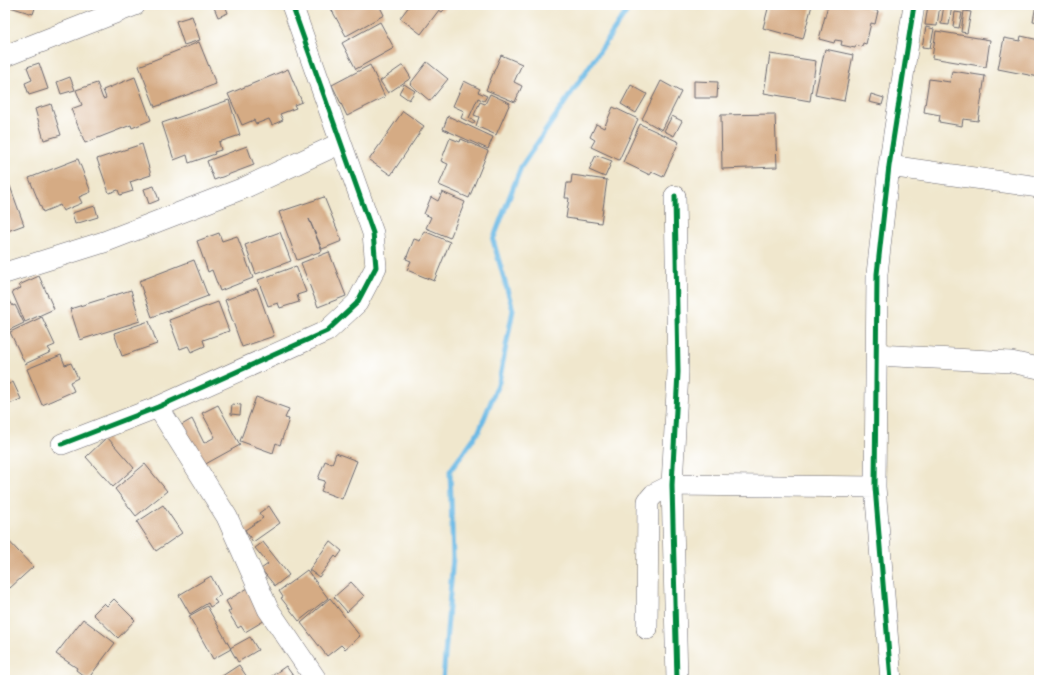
<svg xmlns="http://www.w3.org/2000/svg" width="1044" height="685" font-family="Dekko,sans-serif">
  <rect width="100%" height="100%" fill="#fff"/>
  <filter id="ink" filterUnits="userSpaceOnUse"><feTurbulence type="fractalNoise" baseFrequency=".025" numOctaves="2"/><feDisplacementMap in="SourceGraphic" scale="8" xChannelSelector="R" yChannelSelector="G"/><feConvolveMatrix kernelMatrix="1 2 1 2 8 2 1 2 1" color-interpolation-filters="sRGB"/></filter>
  <filter id="wash" filterUnits="userSpaceOnUse"><feTurbulence type="fractalNoise" baseFrequency=".012" numOctaves="4" result="noise"/><feDisplacementMap in="SourceGraphic" scale="16" xChannelSelector="R" yChannelSelector="G"/><feGaussianBlur stdDeviation="0.9" result="paint"/><feColorMatrix in="noise" values="0 0 0 0 0 0 0 0 0 0 0 0 0 0 0 0 0 1.4 0 .05"/><feComposite in="paint" operator="in"/></filter>
  <g filter="url(#wash)">
    <rect width="100%" height="100%" fill="#f0e7cd"/>
    <g fill="none" stroke-linecap="round" stroke-linejoin="round">
      <path stroke="#6ab9e5" stroke-width="5" d="M443,680l10,-123 -3,-86 29,-40 20,-49 14,-72 -20,-70 28,-73 110,-162"/>
    </g>
    <g id="blocks">
      <path fill="#d5ab84" d="M11,5h25l-3,9 -23,-7z
        M213,5h12l3,8 -10,4z
        M329,5h50l5,10 -38,21z
        M410,5h38l-6,7 -3,-2 -18,24 -21,-16z
        M769,5h43l-9,34 -40,-11z
        M828,5h39l-1,3 12,3 -3,13 -4,-1 -5,21 -3,-1 -1,4 -6,-2 -1,3 -14,-3 1,-4 -7,-1 -1,3 -15,-4z
        M928,5h12l-3,21 -12,-1z
        M944,5h8l-3,20 -8,-1z
        M1036,5h3v17l-6,-1z
        M964,11l7,1 -4,21 -6,-1z
        M955,12l7,1 -3,15 -6,-1z
        M192,16l8,24 -16,5 -8,-24z
        M380,22l14,26 -38,21 -14,-26z
        M926,27l8,2 -4,19 -8,-1z
        M936,31l54,9 -4,27 -54,-9z
        M1021,36l18,4v37l-41,-8 6,-31 16,3z
        M199,42l17,42 -61,23 -16,-41z
        M825,49l28,6 -9,46 -29,-6z
        M770,54l46,7 -6,40 -46,-8z
        M501,55l21,9 -8,18 8,4 -7,16 -29,-12z
        M427,62l21,17 -18,22 -20,-17z
        M39,63l9,26 -19,6 -4,-12 7,-3 -5,-13z
        M370,65l15,32 -38,19 -15,-31z
        M403,65l8,13 -23,15 -8,-12z
        M288,69l14,33 -8,3 2,3 -16,6 3,6 -11,5 -3,-6 -13,5 -2,-4 -12,5 -14,-31z
        M952,71l33,5 -7,45 -15,-2 -1,7 -23,-4 1,-7 -16,-3 5,-33 21,3z
        M70,77l5,13 -14,4 -4,-12z
        M135,77l16,43 -19,8 -1,-3 -46,18 -14,-34 11,-4 -6,-15 21,-7 6,16 3,-1 -3,-8z
        M464,81l16,8 -2,3 9,4 -3,5 -6,-3 -9,20 6,3 -2,3 -12,-6 3,-7 -11,-5z
        M661,81l20,11 -19,38 -20,-11z
        M694,81l24,1 -1,16h-23z
        M404,84l11,7 -6,9 -10,-7z
        M631,85l16,9 -11,19 -15,-9z
        M490,94l20,9 -14,32 -20,-9 3,-9 -5,-2 6,-13 5,2z
        M871,94l13,4 -2,7 -13,-3z
        M229,100l11,35 -21,7 2,8 -7,2 1,2 -26,9 -2,-8 -13,5 -12,-37z
        M51,104l10,31 -17,5 -9,-31z
        M613,107l25,12 -19,41 -28,-13 4,-7 -5,-3 6,-13 8,4z
        M403,111l21,15 -33,49 -22,-15z
        M775,114l2,53 -55,2 -1,-54z
        M448,116l45,21 -5,12 -45,-20z
        M672,116l10,5 -8,15 -10,-5z
        M640,124l39,18 -16,35 -11,-5 -2,3 -27,-13z
        M450,138l10,4 1,-3 27,12 -19,47 -30,-13 9,-21 -7,-3z
        M142,144l9,31 -21,7 3,9 -13,4 -2,-5 -9,3 -12,-34z
        M247,146l7,19 -40,15 -7,-19z
        M596,155l16,6 -7,16 -16,-7z
        M78,159l13,33 -12,5 3,6 -19,8 -3,-6 -17,7 -14,-34z
        M572,175l35,5 -6,43 -35,-5 3,-20h-4l2,-15h4z
        M10,186l14,39 -19,7v-44z
        M154,186l5,14 -10,4 -5,-15z
        M442,192l23,10 -15,36 -24,-10 5,-11 -7,-3 7,-17 7,4z
        M324,197l18,44 -20,8 -13,-30 13,32 -25,9 -18,-48z
        M95,206l3,11 -23,7 -3,-11z
        M424,231l26,11 -16,39 -27,-11 4,-9 -5,-2 8,-20 6,2z
        M280,232l11,29 -35,13 -11,-29z
        M219,233l3,8 15,-5 16,42 -33,13 -8,-21 -4,2 -11,-31z
        M329,252l17,44 -28,11 -17,-44z
        M194,260l14,36 -56,21 -13,-36z
        M296,266l10,26 -9,3 2,7 -19,6 -2,-5 -10,3 -10,-26z
        M39,276l15,33 -29,13 -13,-30 9,-4 -2,-3z
        M257,288l17,48 -32,11 -17,-47z
        M131,290l9,31 -60,19 -10,-31z
        M10,301l3,5 2,-1 9,18 -19,9v-29z
        M218,302l11,29 -26,9 2,6 -14,6 -3,-6 -8,3 -11,-29z
        M42,317l13,28 -7,3 3,4 -26,12 -15,-32z
        M149,321l8,23 -35,12 -8,-23z
        M61,355l4,10 6,-2 7,15 -8,4 4,9 -32,14 -15,-36z
        M13,382l8,17 -16,7v-20z
        M256,397l33,12 -4,9 4,1 -9,26 -4,-2 -3,10 -33,-12z
        M232,404l9,1 -1,10 -9,-1z
        M218,405l22,40 -38,21 -22,-40 12,-7 12,24 11,-6 -13,-24z
        M107,437l27,31 -21,19 -27,-30z
        M336,453l21,8 -15,38 -21,-8 4,-10 -7,-2 7,-18 7,3z
        M145,464l22,27 -31,25 -21,-27z
        M163,505l19,28 -26,18 -19,-29z
        M269,506l11,17 -27,19 -8,-12 18,-12 -4,-5z
        M5,537l28,30 -23,21 -5,-5z
        M330,541l12,10 -5,7 -2,-2 -16,21 -10,-7z
        M263,542l26,33 -14,11 -14,-17 7,-5 -13,-16z
        M307,570l21,28 -29,23 -18,-23 2,-1 -4,-6z
        M211,576l10,19 -7,4 3,4 -7,4 -2,-4 -18,11 -11,-19z
        M351,582l13,14 -17,16 -13,-15z
        M248,588l19,31 -22,13 -4,-6 -3,2 -10,-16 3,-2 -5,-9z
        M330,598l30,38 -15,13 -4,-4 -14,11 -26,-33z
        M114,599l21,21 -17,18 -25,-24 11,-11 3,3z
        M207,606l24,43 -18,10 -24,-43z
        M83,619l32,24 -27,36 -12,-9 1,-2 -21,-14z
        M250,637l8,13 -20,12 -8,-14z
        M239,665l10,15h-33z
        M286,666l10,14h-30z"/>
    </g>
  </g>
  <g filter="url(#ink)">
    <use href="#blocks" fill-opacity="0" stroke="#6a676e" stroke-width="1"/>
    <g fill="none" stroke-linecap="round" stroke-linejoin="round">
      <defs>
        <path id="minor" d="M5,56l130,-51
          M889,166l150,21
          M675,196l3,176 -6,113 5,195
          M5,273l99,-31 140,-54 97,-45
          M877,355l134,7 28,6
          M158,407l69,110 41,92 47,69
          M62,444l96,-37 169,-76 30,-28 19,-36 -3,-34 -81,-228
          M647,629l1,-128 6,-7 18,-9 203,2
          M891,680l-16,-193 2,-213 12,-108 25,-161"/>
      </defs>
      <use href="#minor" stroke="#6a676e" stroke-width="22"/>
      <use href="#minor" stroke="#fff" stroke-width="21"/>
      <defs>
        <path id="cycleway" d="M675,196l3,176 -6,113 5,195
          M62,444l96,-37 169,-76 30,-28 19,-36 -3,-34 -81,-228
          M891,680l-16,-193 2,-213 12,-108 25,-161"/>
      </defs>
      <use href="#cycleway" stroke="#fff" stroke-width="8"/>
      <use href="#cycleway" stroke="#00873e" stroke-width="5"/>
    </g>
  </g>
  <rect width="1044" height="685" fill="none" stroke="#fff" stroke-width="20"/>
</svg>
